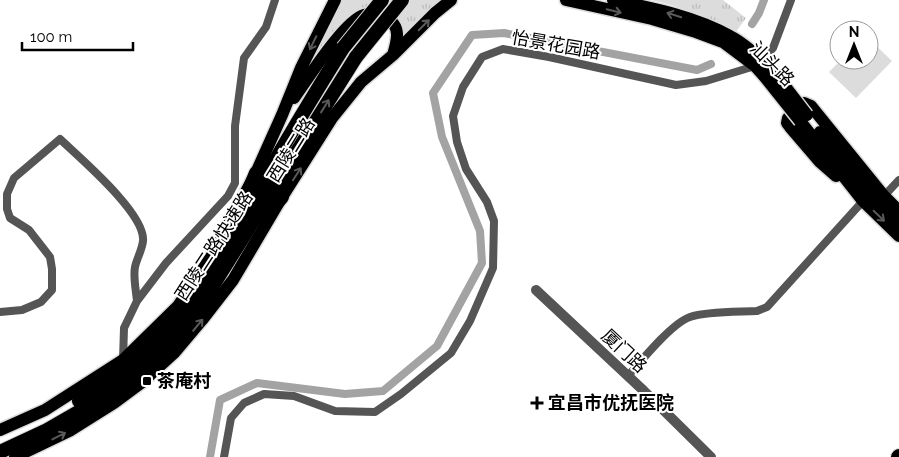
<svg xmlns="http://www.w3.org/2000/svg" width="899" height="457" font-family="Raleway,'Noto Sans SC',sans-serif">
  <defs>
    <pattern id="grass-tufts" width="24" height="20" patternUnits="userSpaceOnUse" patternTransform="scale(1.25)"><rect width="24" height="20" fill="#dcdcdc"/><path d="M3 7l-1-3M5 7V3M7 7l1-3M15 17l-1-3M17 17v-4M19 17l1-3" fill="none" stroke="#bbb"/></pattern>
  </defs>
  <rect width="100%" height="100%" fill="#fff"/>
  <path fill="url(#grass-tufts)" d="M340,0h103l-40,39c-3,-16 -5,-27 -23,-30 -4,0 -8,-1 -12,-1 -20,0 -44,41 -56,56l-5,-2z
    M651,0h72l23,18 -11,15c-28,-16 -52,-26 -84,-33z"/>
  <path fill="#dcdcdc" d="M869,39l23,22 -36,37 -27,-26 12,-12h28z"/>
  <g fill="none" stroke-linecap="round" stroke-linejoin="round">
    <path stroke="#a3a3a3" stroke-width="8" d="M752,24l7,-11 5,-13
      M210,457l10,-57 37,-17 88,11 38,-3 54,-45 45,-83 -2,-32 -38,-94 -9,-44 39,-58 32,-2 193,37 14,-6"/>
    <defs>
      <path id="primary" d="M566,0l86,19 44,13 27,10 32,24 9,10
        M613,0c39,8 81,16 117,36 16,8 31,24 44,36
        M294,98c13,-18 50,-77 70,-83 7,-3 16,0 22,3 16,8 11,23 7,37
        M804,103l7,3 73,90 15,15
        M788,118l-1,5 3,4 30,35 16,14
        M800,121l63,80 36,35
        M820,132l51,63 28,27
        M0,430l45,-20 78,-50 55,-54 33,-49 45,-84 26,-58 19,-47 34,-68
        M15,457l56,-27 43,-27 27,-20 34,-31 27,-32 31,-40 49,-83 50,-79 29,-36 32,-27 42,-42 16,-13"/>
      <path id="trunk" d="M247,195l9,-22
        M264,217l18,-20
        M79,401c26,-15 61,-41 81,-62 40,-42 68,-95 96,-145 28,-50 57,-98 87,-146
        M0,452l47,-22 59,-34 33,-26 42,-40 31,-43 144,-230
        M898,457l1,-1"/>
    </defs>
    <use href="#primary" stroke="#dbdbdb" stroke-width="15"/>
    <use href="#trunk" stroke="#dbdbdb" stroke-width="16"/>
    <path stroke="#555" stroke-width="8" d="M762,61l11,-13 18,-48
      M884,196l15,-16
      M0,312l22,-2 19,-8 11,-12v-21l-2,-12 -21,-27 -19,-12 -3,-9v-15l7,-16 46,-39c20,19 86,75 83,102 -1,9 -6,17 -8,26 -2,10 1,23 2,34
      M123,360l1,-32 13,-27 29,-38 62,-67 7,-13v-57l9,-68 22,-31 9,-27
      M628,376c13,-15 44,-53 62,-59 17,-6 48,-5 67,-6l10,-4 96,-106
      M224,457l7,-39 13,-15 20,-9 30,2 41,15 40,1 26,-18 50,-41 19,-32 23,-53 1,-47 -7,-19 -21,-33 -9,-27 -4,-26 10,-29 19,-30 21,-8 46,8 127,28 30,-4 49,-15"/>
    <path stroke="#555" stroke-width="10" d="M536,290l108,101 67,66"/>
    <use href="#primary" stroke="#000" stroke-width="12"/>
    <use href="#trunk" stroke="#000" stroke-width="14"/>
    <defs>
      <path id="primary-bridge" d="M774,72l33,43
        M764,76l36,45"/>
      <path id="trunk-bridge" d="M343,48l39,-48
        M356,57l46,-57"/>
    </defs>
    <use href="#primary-bridge" stroke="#dbdbdb" stroke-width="15" stroke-linecap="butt"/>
    <use href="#trunk-bridge" stroke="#dbdbdb" stroke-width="16" stroke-linecap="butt"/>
    <use href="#primary-bridge" stroke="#000" stroke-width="12"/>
    <use href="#trunk-bridge" stroke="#000" stroke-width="14"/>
  </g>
  <defs><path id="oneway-shaft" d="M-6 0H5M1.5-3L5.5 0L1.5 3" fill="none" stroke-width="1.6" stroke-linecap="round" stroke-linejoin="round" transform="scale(1.25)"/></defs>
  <g stroke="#595959">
    <use href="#oneway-shaft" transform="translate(614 11) rotate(13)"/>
    <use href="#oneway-shaft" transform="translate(674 15) rotate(-162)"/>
    <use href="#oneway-shaft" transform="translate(424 25) rotate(-45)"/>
    <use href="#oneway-shaft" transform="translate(313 43) rotate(116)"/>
    <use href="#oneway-shaft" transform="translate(325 106) rotate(-58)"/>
    <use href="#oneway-shaft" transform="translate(297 174) rotate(-57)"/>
    <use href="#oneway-shaft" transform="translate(879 216) rotate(44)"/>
    <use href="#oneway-shaft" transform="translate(198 325) rotate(-50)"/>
    <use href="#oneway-shaft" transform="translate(59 436) rotate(-27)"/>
  </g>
  <g fill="#000" stroke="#fff" stroke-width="2">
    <rect x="142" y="376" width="10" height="10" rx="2.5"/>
    <path d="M534.5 395.5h5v5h5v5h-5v5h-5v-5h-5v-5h5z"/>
  </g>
  <g text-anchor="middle" stroke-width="4" stroke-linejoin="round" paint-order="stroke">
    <g font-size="18" fill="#000" stroke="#fff">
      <text transform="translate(556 45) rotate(10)" y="6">怡景花园路</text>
      <text transform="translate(772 64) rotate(45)" y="6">汕头路</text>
      <text transform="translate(291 150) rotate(-58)" y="6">西陵二路</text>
      <text transform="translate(214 246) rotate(-57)" y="6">西陵二路快速路</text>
      <text transform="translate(624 351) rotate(43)" y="6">厦门路</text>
    </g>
    <g font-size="18" font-weight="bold" fill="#000" stroke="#fff" text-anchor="start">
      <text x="157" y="387">茶庵村</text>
      <text x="548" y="409">宜昌市优抚医院</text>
    </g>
  </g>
  <g transform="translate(854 45)"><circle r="24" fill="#ffffff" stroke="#999999"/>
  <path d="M0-4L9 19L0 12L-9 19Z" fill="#000000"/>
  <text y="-8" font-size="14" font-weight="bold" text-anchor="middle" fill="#000000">N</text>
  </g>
  <path d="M22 42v8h111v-8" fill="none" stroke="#000000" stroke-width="2.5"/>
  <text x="30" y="42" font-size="15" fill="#000000" stroke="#ffffff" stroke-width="4" paint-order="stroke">100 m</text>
</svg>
